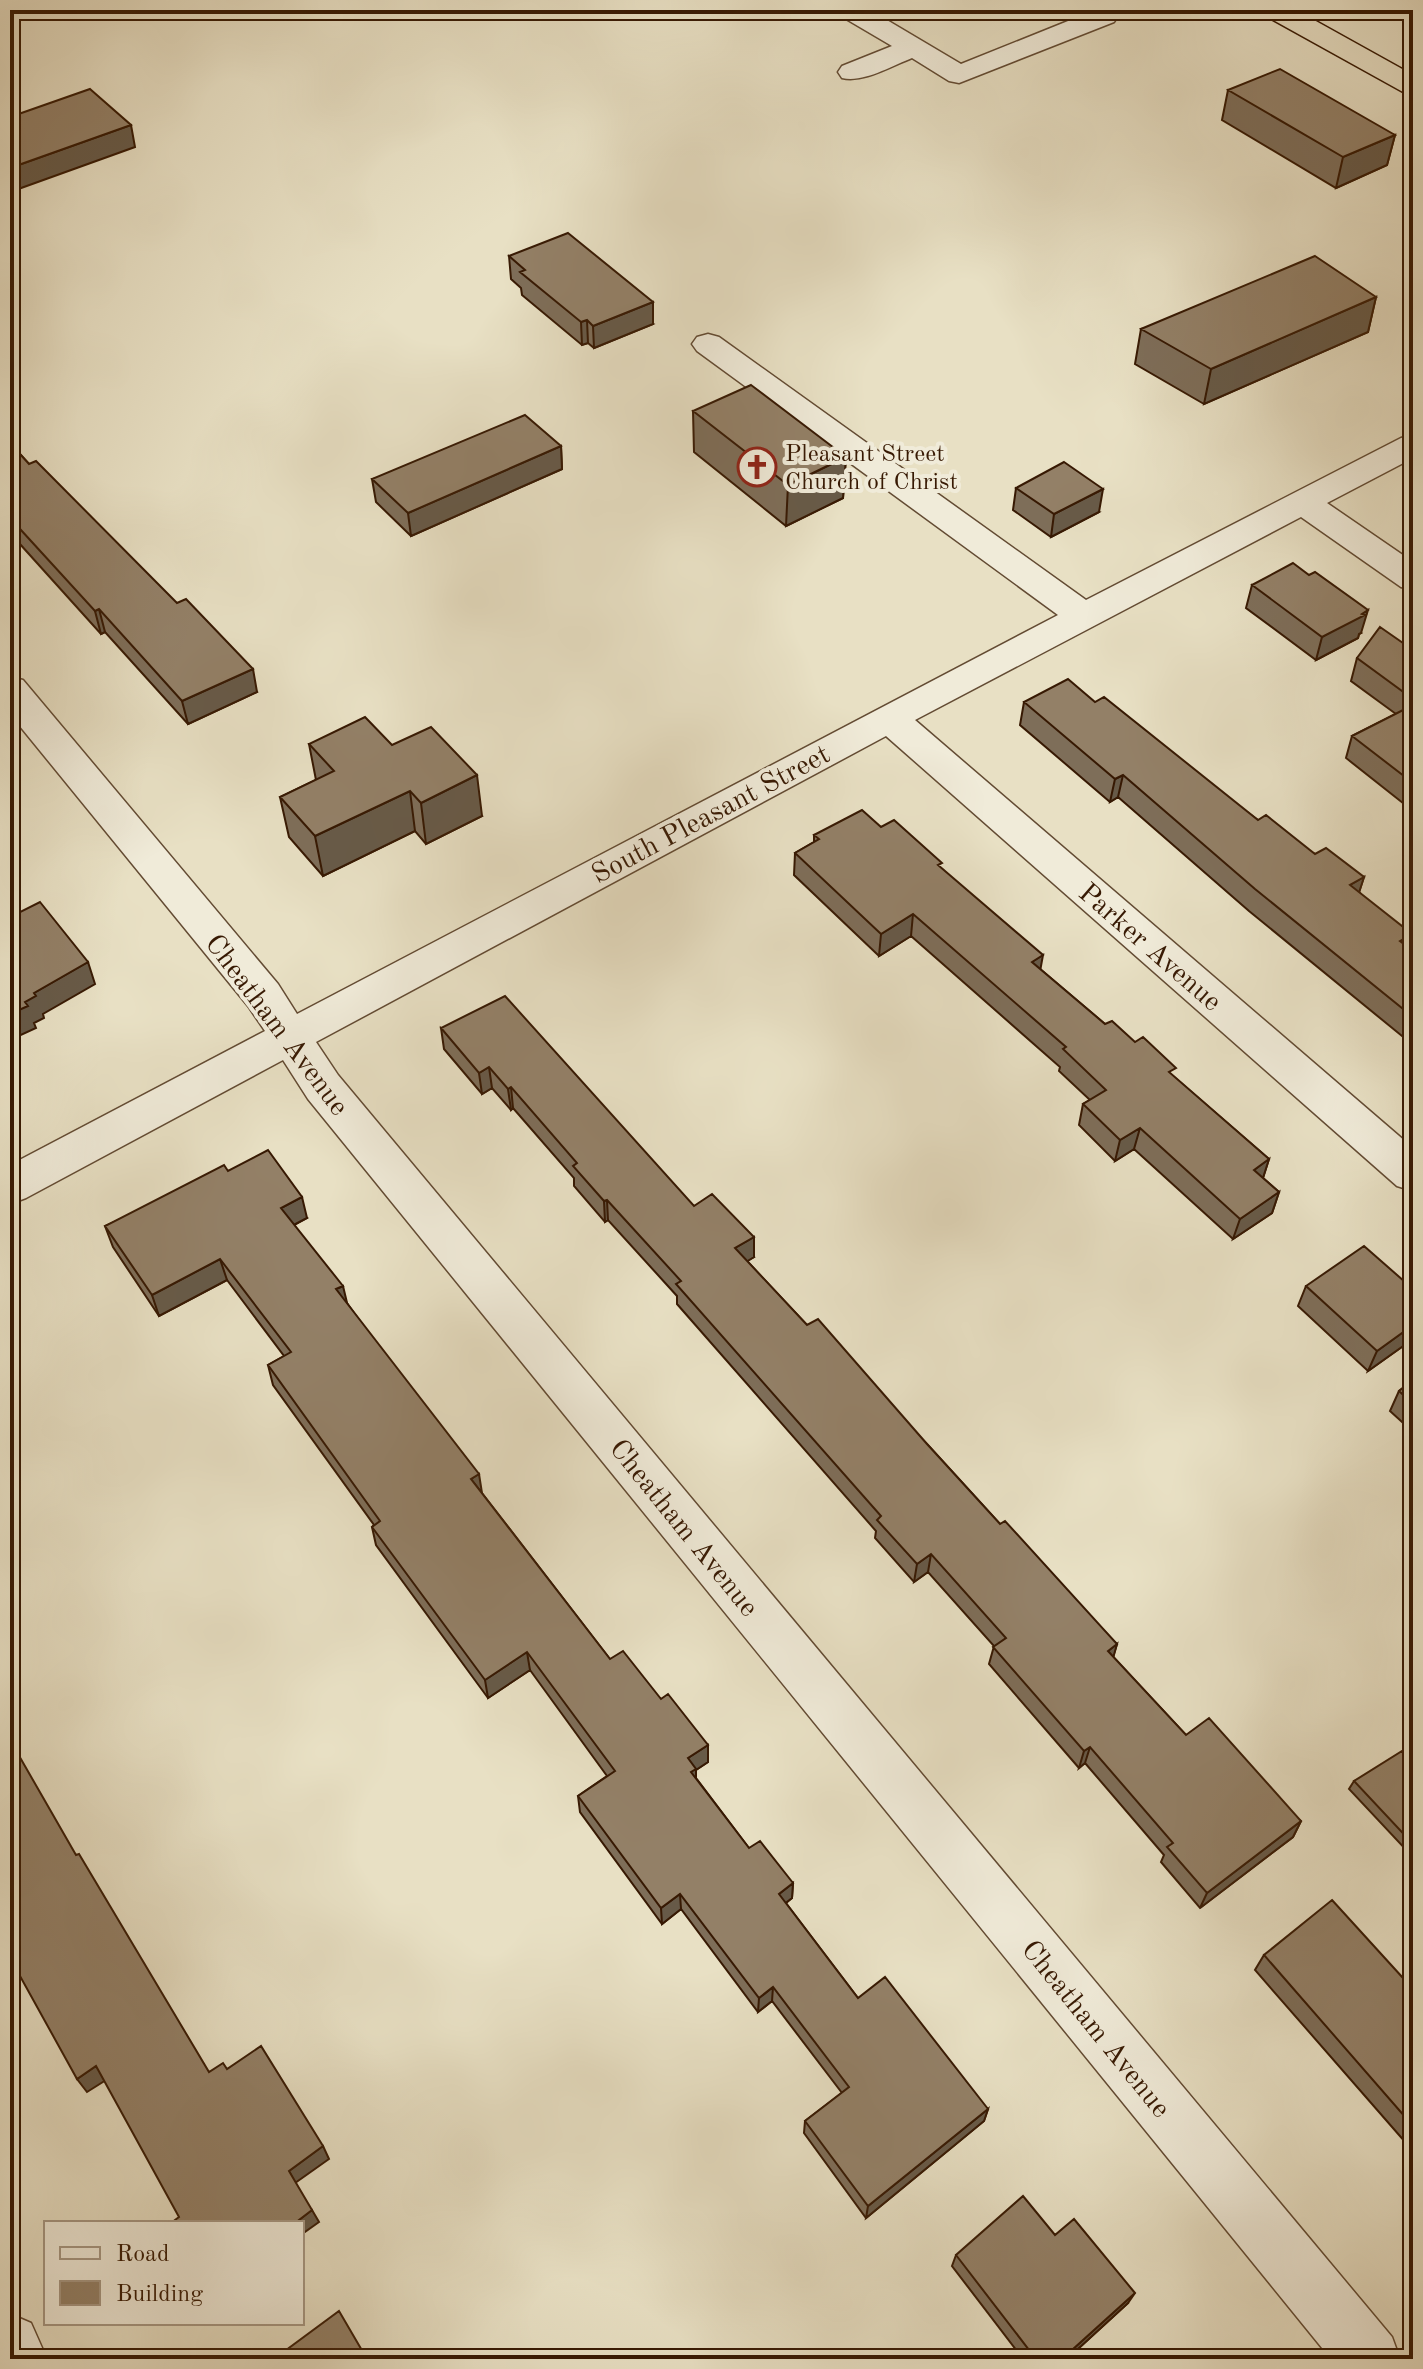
<svg xmlns="http://www.w3.org/2000/svg" width="1423" height="2369" font-family="'Old Standard TT',serif">
  <rect width="100%" height="100%" fill="#e8e0c4"/>
  <filter id="stains"><feTurbulence type="fractalNoise" baseFrequency=".0025" numOctaves="4"/><feColorMatrix values="0 0 0 0 .2 0 0 0 0 .09 0 0 0 0 .02 0 0 0 .5 -.17"/></filter>
  <radialGradient id="worn" r=".72"><stop offset=".6" stop-color="#630" stop-opacity="0"/><stop offset="1" stop-color="#630" stop-opacity=".3"/></radialGradient>
  <g fill="none" stroke-linecap="round" stroke-linejoin="round">
    <defs>
      <path id="minor" d="M837,10h33l91,54 122,-49 -4,-5h34l5,6 -4,6 -155,61 -10,-2 -37,-23c-21,8 -48,25 -70,20l-4,-6 4,-6 50,-20 -51,-30z
        M1390,10h23v13l-19,-7z
        M708,334l11,3 367,263 315,-162 12,-3v23l-86,45 86,59v28l-12,-3 -100,-70 -386,203 498,428v43l-16,-5 -511,-450 -570,306 22,33 1054,1262 8,22h-69l-1023,-1260 -25,-39 -257,138 -16,6v-39l255,-134 -17,-25 -238,-292v-37l13,3 255,304 19,30 761,-399 -361,-264 -5,-7 5,-7z
        M10,2314l21,9 16,36h-37z"/>
      <path id="highway" d="M1262,10h34l117,65v19l-10,-2 -137,-76z"/>
    </defs>
    <use href="#minor" stroke="#634b33" stroke-width="3"/>
    <use href="#highway" stroke="#371903" stroke-width="3"/>
    <use href="#minor" fill="#f0ebd9" fill-rule="evenodd"/>
    <use href="#highway" fill="#e8e0c4" fill-rule="evenodd"/>
  </g>
  <path fill="#7e6e59" stroke="#371903" stroke-width="2" d="M1228,90l167,45 -8,30 -51,23 -114,-68z
    M509,256l144,68 -59,24 -6,-5 -6,2 -60,-50 -1,-7 -10,-9z
    M1376,297l-8,35 -164,72 -69,-40 6,-35z
    M693,411l153,46 -3,41 -57,28 -92,-74z
    M10,443l19,21 228,228 -69,32 -83,-92 -4,2 -91,-101z
    M561,446l1,23 -151,67 -35,-34 -4,-23z
    M1016,488l83,24 -48,25 -38,-27z
    M1252,585l109,48 -2,1 -1,4 -42,22 -70,-52z
    M1413,650v161l-67,-53 6,-22 44,-22 -45,-33 6,-23z
    M1024,702h71l163,118 57,34 49,23 -5,15 49,55 5,4v94l-164,-134 -131,-114 -8,5 -90,-77z
    M309,744l83,1 90,71 -56,28 -11,-13 -92,45 -34,-39 -9,-40 36,-17z
    M881,827l61,42 98,100 65,55 69,53 95,82 -6,19 16,14 -7,21 -39,26 -99,-90 -19,12 -36,-36 4,-21 7,-4 -31,-29 1,-4 -149,-131 -32,20 -85,-81 1,-22 19,-11v-7z
    M441,1028l253,178 60,51 -7,4 60,64 120,119 73,80 117,120 -4,13 73,78 115,86 -8,16 -93,71 -39,-46 3,-7 -79,-92 -6,5 -90,-104 5,-18 -66,-74 -14,10 -39,-44 1,-7 -199,-227v-8l-69,-76 -3,2 -31,-36v-8l-61,-70 -2,2 -19,-22 -10,6 -38,-45z
    M228,1171l79,47 -13,7 53,78 135,190 128,166 51,40 47,46v17l-12,8v8l53,70 44,35 -1,15 -6,5 72,95 130,111 -4,12 -118,97 -62,-85 1,-12 37,-28 -70,-92 -14,11 -77,-103 -19,15 -82,-112 -2,-16 29,-20 -77,-106 -42,28 -112,-153 -4,-18 2,-2 -101,-140 -5,-20 16,-9 -57,-76 -68,36 -46,-69 -8,-21z
    M1306,1286l107,3v50l-45,32 -70,-65z
    M1413,1380v52l-23,-21 9,-20z
    M1413,1762v88l-4,3 -60,-64 5,-8z
    M1264,1955l149,34v162l-158,-181z
    M1055,2235l73,68 -61,56h-44l-71,-93 4,-11z"/>
  <path fill="#675a48" stroke="#371903" stroke-width="2" d="M10,15l4,18 -4,2z
    M131,125l4,22 -125,45v-24z
    M1395,135l-8,30 -51,23 7,-31z
    M1376,297l-8,35 -164,72 7,-35z
    M653,302v22l-59,24 -1,-22z
    M587,320l1,23 -6,2 -1,-23z
    M561,446l1,23 -151,67 -3,-23z
    M846,457l-3,41 -57,28 2,-41z
    M1103,489l-4,23 -48,25 3,-23z
    M99,609l6,23 -4,2 -6,-23z
    M1368,610l-7,23 -2,1 -1,4 -42,22 6,-23z
    M253,669l4,23 -69,32 -6,-23z
    M477,775l5,41 -56,28 -5,-41z
    M1123,775l-5,22 -8,5 5,-23z
    M410,791l5,40 -92,45 -8,-40z
    M1364,877l-7,22 -7,-14z
    M913,914l-2,22 -32,20 2,-22z
    M1412,934l-7,21 -5,-14z
    M1043,955l-4,22 -7,-15z
    M88,962l7,22 -52,30 1,4 -10,5 2,5 -26,12v-26l24,-21z
    M489,1067l3,21 -10,6 -3,-21z
    M511,1087l2,21 -2,2 -3,-21z
    M1140,1128l-6,21 -19,12 5,-21z
    M1269,1159l-7,22 -8,-11z
    M1279,1192l-7,21 -39,26 7,-20z
    M302,1197l5,21 -21,11 -5,-21z
    M607,1200l1,20 -3,2 -1,-21z
    M754,1237v20l-19,12v-21z
    M220,1259l7,21 -68,36 -7,-21z
    M343,1286l5,21 -12,-18z
    M1413,1325v14l-45,32 9,-20z
    M479,1474l3,19 -11,-14z
    M931,1554l-3,18 -14,10 3,-18z
    M1117,1644l-5,18 -4,-11z
    M527,1652l3,18 -42,28 -3,-18z
    M708,1745v17l-12,8v15l-5,4 -3,-31z
    M1090,1747l-5,16 -6,5 5,-17z
    M1301,1821l-8,16 -93,71 7,-15z
    M793,1883l-1,15 -14,11 1,-15z
    M680,1894l1,15 -19,15 -1,-16z
    M773,1987l-1,14 -14,11 1,-14z
    M96,2066l10,14 -19,12 -10,-13z
    M988,2109l-4,12 -118,97 2,-12z
    M323,2146l6,13 -34,24 -6,-12z
    M312,2210l7,12 -17,12v-11h-7z
    M1135,2293l-7,10 -61,56h-5z"/>
  <path fill="#938067" stroke="#371903" stroke-width="2" d="M1280,69l115,66 -52,22 -115,-67z
    M90,89l41,36 -121,43v-51z
    M568,233l85,69 -60,24 -6,-6 -6,2 -61,-50 5,-2 -16,-14z
    M1315,256l61,41 -165,72 -70,-40z
    M751,385l95,72 -58,28 -95,-74z
    M525,415l36,31 -153,67 -36,-34z
    M10,443l19,21 7,-3 141,142 9,-4 67,70 -71,32 -83,-92 -4,2 -85,-93z
    M1064,462l39,27 -49,25 -38,-26z
    M1293,563l16,12 6,-3 53,38 -6,4 3,1 -43,22 -70,-52z
    M1380,627l33,23v49l-56,-41z
    M1068,679l27,23 9,-5 154,123 8,-5 49,39 11,-6 38,29 -14,8 62,49 -12,7 13,10v66l-158,-128 -132,-114 -8,4 -91,-77z
    M1413,705v78l-61,-47z
    M365,717l27,28 39,-18 46,48 -56,28 -11,-12 -95,45 -35,-39 54,-26 -25,-27z
    M862,810l19,17 13,-7 48,43 -4,2 105,90 -11,7 73,62 7,-3 23,21 8,-5 33,31 -7,4 100,87 -15,11 25,22 -39,27 -100,-91 -20,12 -37,-36 23,-14 -43,-41 3,-2 -153,-133 -32,20 -86,-81 24,-14 -5,-4z
    M40,902l48,60 -54,31 2,3 -11,6 3,4 -18,8v-97z
    M505,996l189,210 18,-12 42,43 -19,11 72,77 11,-6 109,125 73,80 5,-3 112,123 -9,7 78,84 23,-17 92,103 -94,72 -40,-46 6,-4 -83,-96 -6,4 -91,-104 13,-9 -75,-84 -14,10 -40,-44 4,-4 -205,-232 5,-3 -74,-81 -3,1 -31,-35 4,-3 -66,-76 -3,2 -19,-22 -10,6 -38,-45z
    M268,1150l34,47 -21,11 62,78 -7,3 143,185 -8,5 139,180 13,-8 38,48 7,-5 40,51 -20,13 8,11 -5,3 58,76 11,-7 33,42 -14,11 79,104 27,-21 103,132 -120,97 -63,-85 44,-34 -76,-100 -14,11 -79,-104 -19,14 -83,-112 37,-25 -88,-119 -42,28 -113,-153 8,-6 -112,-156 23,-13 -71,-93 -68,36 -47,-69 119,-61 4,6z
    M1364,1246l49,43v36l-36,26 -71,-65z
    M1413,1380v24l-14,-13z
    M10,1740l66,115 3,-1 130,218 14,-9 4,6 34,-23 62,100 -34,25 23,39 -17,13h-124l8,-6 -83,-151 -19,13 -67,-121z
    M1402,1751l11,11v82l-59,-63z
    M1332,1900l81,89v137l-149,-171z
    M1023,2196l32,39 19,-16 61,74 -73,66h-26l-80,-104z
    M339,2311l28,48h-93z"/>
  <defs>
    <symbol id="church-ring" viewBox="-11 -11 22 22"><circle r="9.5" fill="#f0ebd9" stroke="#8f2418" stroke-width="1.5"/><path d="M-1.2-6h2.4v3.5h3.3v2.4h-3.3V6h-2.4V-.1h-3.3v-2.4h3.3Z" fill="#8f2418"/></symbol>
  </defs>
  <g fill-rule="evenodd">
    <use href="#church-ring" x="735" y="445" width="44" height="44"/>
  </g>
  <g text-anchor="middle" stroke-width="8" stroke-linejoin="round" paint-order="stroke">
    <g font-size="24" fill="#371903" stroke="#f0ebd9" text-anchor="start">
      <text x="785" y="461">Pleasant Street<tspan x="785" dy="28">Church of Christ</tspan></text>
    </g>
    <g font-size="28" fill="#371903" stroke="#f0ebd9">
      <text transform="translate(710 813) rotate(-28)" y="10">South Pleasant Street</text>
      <text transform="translate(1151 946) rotate(41)" y="10">Parker Avenue</text>
      <text transform="translate(278 1024) rotate(53)" y="10">Cheatham Avenue</text>
      <text transform="translate(685 1527) rotate(51)" y="10">Cheatham Avenue</text>
      <text transform="translate(1097 2028) rotate(51)" y="10">Cheatham Avenue</text>
    </g>
  </g>
  <rect width="1423" height="2369" fill="none" stroke="#e8e0c4" stroke-width="40"/>
  <rect x="12" y="12" width="1399" height="2345" fill="none" stroke="#371903" stroke-width="4"/>
  <rect x="20" y="20" width="1383" height="2329" fill="none" stroke="#371903" stroke-width="2"/>
  <rect x="44" y="2221" width="260" height="104" fill="#f0ebd9" stroke="#a69783" stroke-width="2"/>
  <rect x="60" y="2247" width="40" height="12" fill="#f0ebd9" stroke="#a69783" stroke-width="2"/>
  <text x="116" y="2261" font-size="24" fill="#371903">Road</text>
  <rect x="60" y="2281" width="40" height="24" fill="#938067" stroke="#a69783" stroke-width="2"/>
  <text x="116" y="2301" font-size="24" fill="#371903">Building</text>
  <rect width="100%" height="100%" filter="url(#stains)"/>
  <rect width="100%" height="100%" fill="url(#worn)"/>
</svg>
